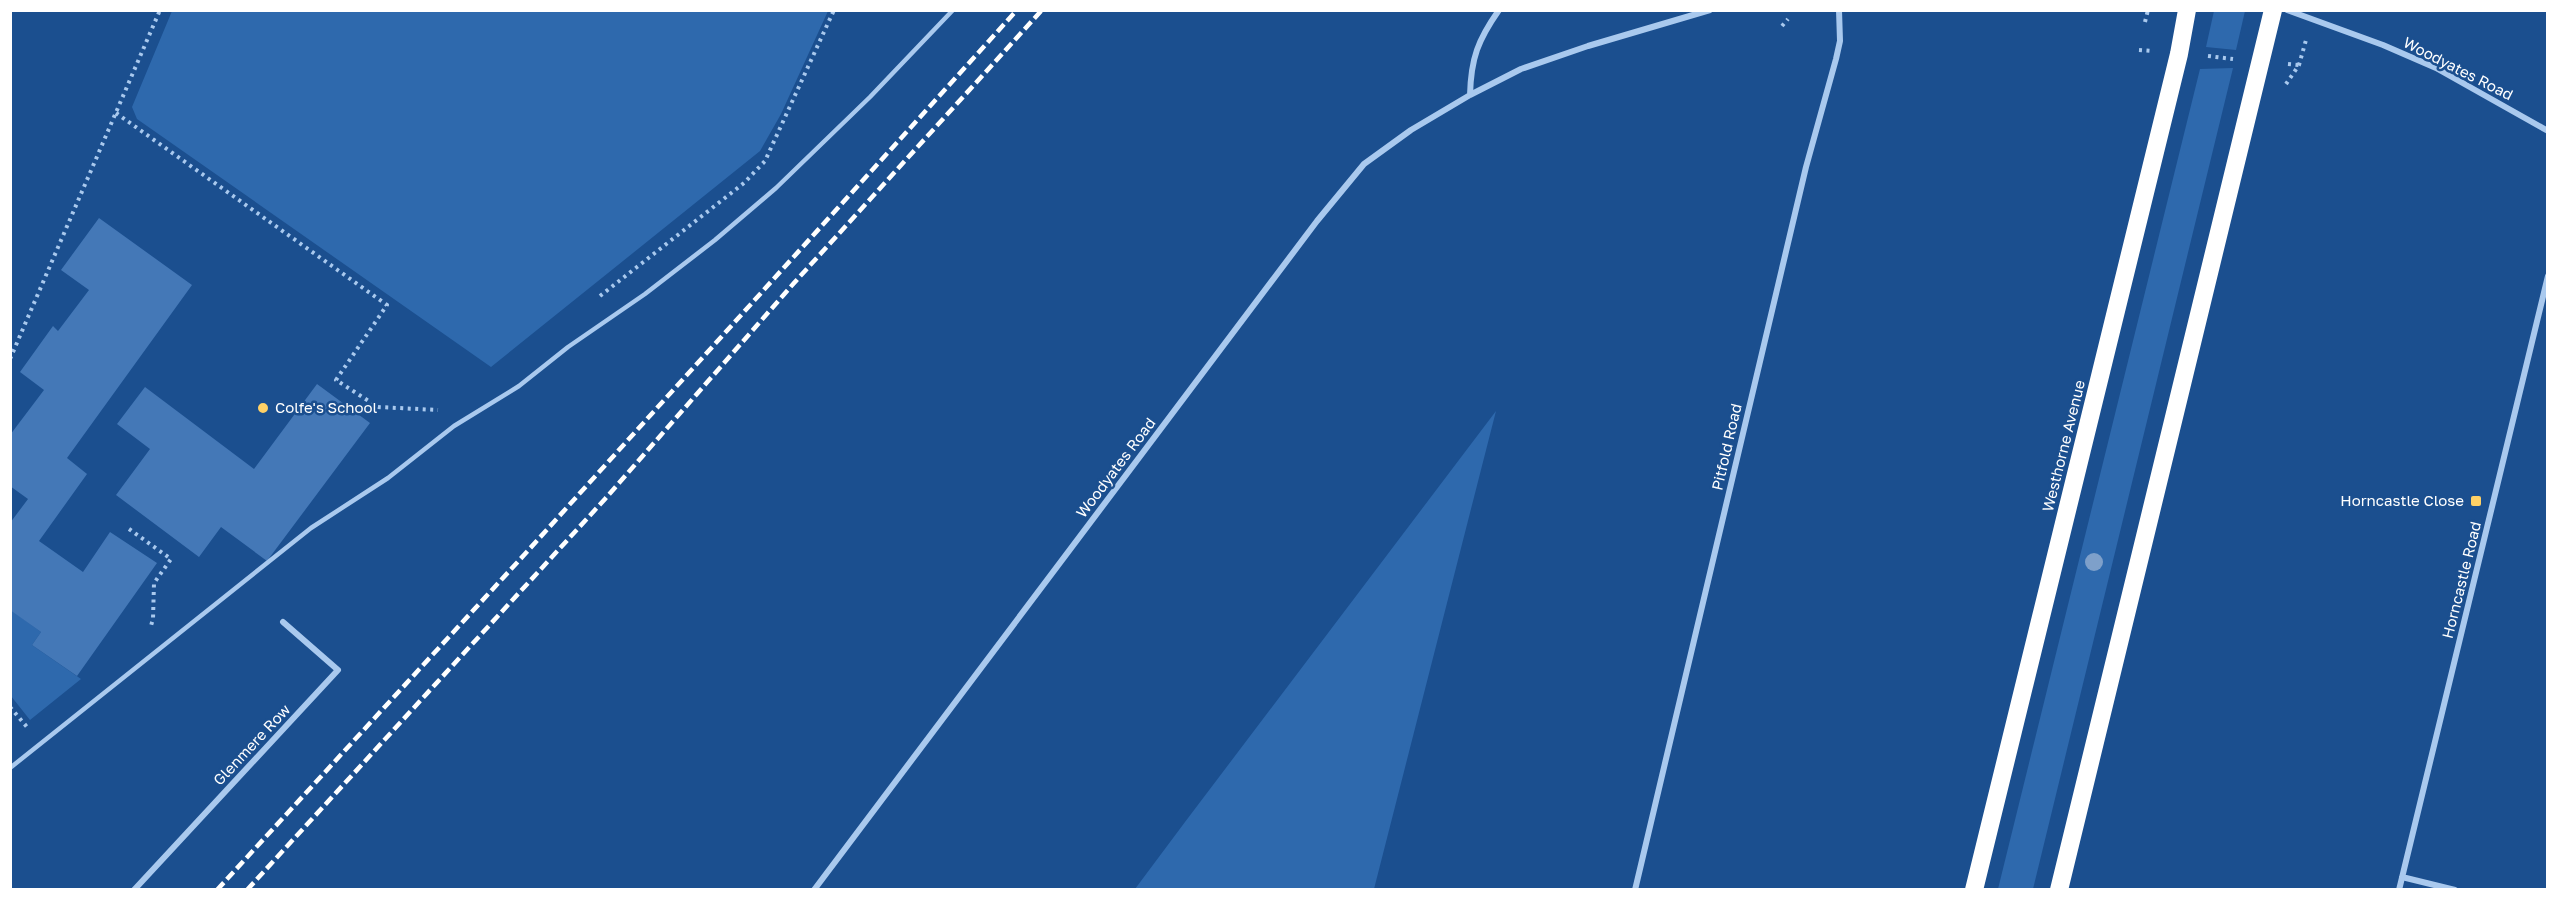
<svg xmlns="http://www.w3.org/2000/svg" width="2558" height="900" font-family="'Golos Text',sans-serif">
  <rect width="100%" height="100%" fill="#1b4f8f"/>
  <path fill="#2e69ad" d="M172,11v-1l656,1 -47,103 -21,37 -269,216 -354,-248 -5,-12z
    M2214,11h31l-9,39 -30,-3z
    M2233,68l-200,821h-35l202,-820z
    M1496,411l-122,478h-239l50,-67z
    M11,610l30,22 -9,13 49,34 -51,41 -19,-24z"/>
  <path fill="#4478b7" d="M99,218l93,67 -125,173 20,16 -48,67 44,31 27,-40 47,31 -80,113 -45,-31 9,-13 -31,-22v-87l18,-24 -18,-13v-51l34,-45 -24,-18 33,-46 5,5 31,-41 -28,-20z
    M317,384l53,39 -103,138 -46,-34 -22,30 -83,-62 34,-46 -33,-25 28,-37 109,82z"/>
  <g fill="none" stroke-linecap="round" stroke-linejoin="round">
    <path stroke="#a9c9ee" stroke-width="4" stroke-dasharray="3 4.5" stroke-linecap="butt" d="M2145,22l3,-12
      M1782,26l6,-7
      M2139,50l13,1
      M2208,56l25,3
      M2288,64l11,1
      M2286,84l13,-19 7,-25
      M116,113l271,192 -51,75 42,27 60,3
      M600,296l144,-113 21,-22 69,-151
      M10,359l150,-349
      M129,529l42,30 -17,24 -1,36 -3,10
      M10,707l17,20"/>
    <path stroke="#a9c9ee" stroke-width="4.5" d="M10,768l301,-240 77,-50 66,-52 65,-40 49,-39 77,-53 70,-54 61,-52 94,-91 83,-87"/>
    <path stroke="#a9c9ee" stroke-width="6" d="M2287,10l96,35 53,23 112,63
      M1470,95c1,-37 8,-55 29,-85
      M2402,877l53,13
      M134,890l204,-220 -55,-48
      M814,890l503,-669 47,-57 47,-34 59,-35 51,-26 67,-23 122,-36
      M1635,890l171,-723 30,-108 4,-18 -1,-31
      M2399,890l149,-614"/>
    <path stroke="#fff" stroke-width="18" d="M1974,890l205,-836 8,-44
      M2059,890l214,-880"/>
    <path stroke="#fff" stroke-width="4.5" stroke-dasharray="10 4.5" stroke-linecap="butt" d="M217,890l307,-335 493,-545
      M247,890l358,-391 189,-216 248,-273"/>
  </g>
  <circle fill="#7ea0ca" cx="2094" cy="562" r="9"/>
  <g fill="#ffd166" stroke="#1b4f8f" stroke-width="2">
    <circle cx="263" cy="408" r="6"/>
    <rect x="2470" y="495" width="12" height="12" rx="3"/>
  </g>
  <g text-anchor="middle" stroke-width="5" stroke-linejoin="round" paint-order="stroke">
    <g font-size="15" fill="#fff" stroke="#1b4f8f">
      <text transform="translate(2458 69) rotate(27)" y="5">Woodyates Road</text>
      <text transform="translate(2064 446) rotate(-76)" y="5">Westhorne Avenue</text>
      <text transform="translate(1727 447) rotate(-77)" y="5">Pitfold Road</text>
      <text transform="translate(1116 468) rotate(-53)" y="5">Woodyates Road</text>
      <text transform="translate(2462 580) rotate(-76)" y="5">Horncastle Road</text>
      <text transform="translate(252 745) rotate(-47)" y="5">Glenmere Row</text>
    </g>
    <g font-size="15" fill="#fff" stroke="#1b4f8f" text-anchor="start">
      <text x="275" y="413">Colfe's School</text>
      <text x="2464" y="506" text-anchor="end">Horncastle Close</text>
    </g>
  </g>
  <rect width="2558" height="900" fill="none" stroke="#ffffff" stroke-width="24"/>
</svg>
